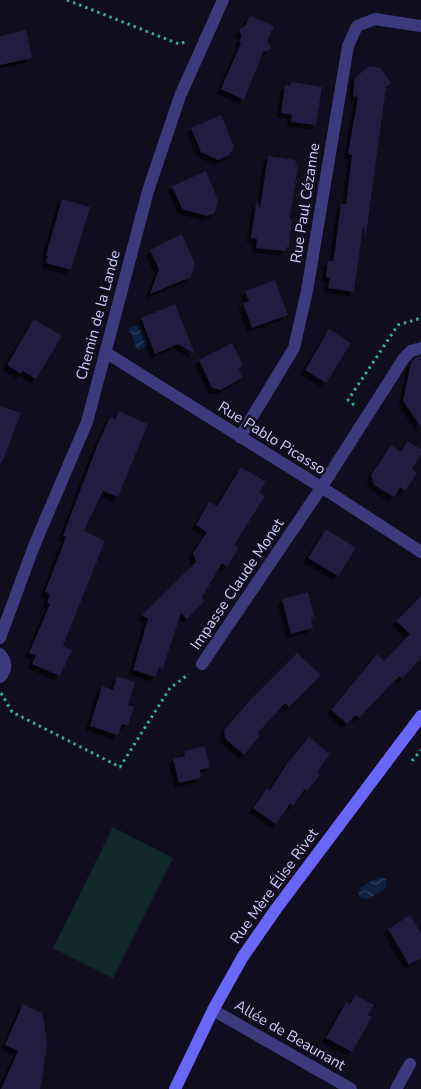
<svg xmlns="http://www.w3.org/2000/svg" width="421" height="1089" font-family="'Nunito Sans',sans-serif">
  <defs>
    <pattern id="water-waves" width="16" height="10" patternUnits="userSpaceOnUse" patternTransform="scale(1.25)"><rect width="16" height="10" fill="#0d2243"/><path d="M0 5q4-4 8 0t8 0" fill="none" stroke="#2f415f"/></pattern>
    <filter id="shadow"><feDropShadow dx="-4.5" dy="4.5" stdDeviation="0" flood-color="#0009"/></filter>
  </defs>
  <rect width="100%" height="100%" fill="#100d1f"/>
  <path fill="#102928" d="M113,827l60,31 -60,120 -60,-30z"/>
  <path fill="url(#water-waves)" d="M140,324l9,22 -12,4 -8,-22z
    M379,877l7,2v9l-18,11 -7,-1 -3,-5 3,-6z"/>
  <path fill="#211a3f" filter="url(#shadow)" d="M250,16l24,10 -7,15 4,8 -8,3 -19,48 -23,-11 20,-46 -2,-1 3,-6 -3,-6 6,-4z
    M26,30l6,28 -32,7v-29z
    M370,66l11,2 10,15 -5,4 -20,148 -3,-9 -9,66 -26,-4 2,-10 -4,-1 2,-16h5l1,-4 7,-53h5l6,-49 -4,-1 10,-57 -5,-1 2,-19z
    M292,82l30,5 -6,38 -25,-3 1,-7 -11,-2 4,-28 5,1z
    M221,115l13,31 -4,9 -12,5 -17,-8 -10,-24z
    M268,156l28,4 -1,4 3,1 -8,53 2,1 -3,29 -3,-1v4l-30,-3 1,-9 -6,-1 6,-39 3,9z
    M206,171l12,29 -3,13 -8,3 -25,-7 -10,-23z
    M62,199l28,8 -19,63 -25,-7 2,-7 -2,-1z
    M182,234l13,30 -4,13 -41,17 9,-25 -9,-19z
    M275,280l13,35 -36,13 -9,-25 6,-2 -4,-10z
    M175,304l20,50 -17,-10 -23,10 -14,-36z
    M34,319l28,17 -26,43 -13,-8 -2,3 -14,-9z
    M329,329l22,14 -25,40 -21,-13z
    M232,343l11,22 -5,3 5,9 -22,13 -9,-2 -13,-28z
    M421,356v71l-18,-26 8,-38 4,-5z
    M0,406l21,7 -19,50h-2z
    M119,411l29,13 -30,73 -15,-6 -19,40 21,10 -42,105 9,4 -12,26 -28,-12 4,-9 -7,-2 21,-49 -3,-1 3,-9 -5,-2 21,-55 -3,-1 34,-90 13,-29 6,2z
    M407,441l14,8v6l-9,14 5,4 -12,18 -5,-4 -6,10 -20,-12 -3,-10 20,-30 10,7z
    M241,467l25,15 -7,10 6,4 -31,49 5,3 -12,19 -5,-4 -20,34 3,4 -18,18 -6,-6 -18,55 -4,-1 -3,10 -23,-7 15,-51 -6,-4 54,-53 -3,-9 14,-21 -11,-7 13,-23 8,4z
    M326,529l30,19 -18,28 -30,-18z
    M308,592l6,25 -3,1 2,10 -22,6 -9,-35z
    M421,596v62l-19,21 -3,-3 -40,42 -3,-3 -9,9 -16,-14 46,-56 7,7 26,-27 -14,-13z
    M297,653l24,22 -32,32 -4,-4 -27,30 2,2 -16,20 -19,-17 -1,-8 27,-31z
    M117,676l18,6 -7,23 6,2 -6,19 -6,-2 -4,11 -28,-9 12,-40 11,4z
    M309,737l21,17 -13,19 3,2 -13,16 -2,-2 -12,17 -3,-2 -14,20 -23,-16 14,-20 3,2 18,-28z
    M205,746l5,21 -10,3 1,8 -22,5 -6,-24 12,-3 -1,-5z
    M410,915l11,18v25l-12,7 -21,-36z
    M355,995l19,10 -6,10 4,2 -20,35 -26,-14 20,-36 4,2z
    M23,1004l19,9 2,8 3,23 -5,36 -2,9h-39l17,-38 -13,-6z"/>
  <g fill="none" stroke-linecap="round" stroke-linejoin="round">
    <path stroke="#31ada4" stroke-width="3" stroke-dasharray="2.5 4" stroke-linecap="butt" d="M67,0l112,44 6,-2
      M354,405l-6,-5 50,-75 23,-7
      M1,693l11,19 108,55 50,-79 19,-14
      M412,761l9,-11"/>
    <path stroke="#3c3a7d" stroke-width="12" d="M105,352l227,142 89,58
      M240,437l54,-89 13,-57 41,-245 9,-20 18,-7 46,7
      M0,638l34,-92 53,-124 61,-231 32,-95 43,-96
      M0,654c7,7 7,16 0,23
      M202,664l119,-176 83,-130 7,-7 10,-3
      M213,1010l138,79
      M396,1089l14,-25"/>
    <path stroke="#6967fa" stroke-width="12" d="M175,1089l38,-79 29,-52 34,-49 145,-193"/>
  </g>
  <g text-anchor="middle" stroke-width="5" stroke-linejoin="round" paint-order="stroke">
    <g font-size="15" fill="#d2cdfd" stroke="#100d1f">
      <text transform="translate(305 203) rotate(-81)" y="5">Rue Paul Cézanne</text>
      <text transform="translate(98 315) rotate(-75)" y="5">Chemin de la Lande</text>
      <text transform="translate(272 438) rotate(32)" y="5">Rue Pablo Picasso</text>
      <text transform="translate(237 584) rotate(-56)" y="5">Impasse Claude Monet</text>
      <text transform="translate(274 886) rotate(-54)" y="5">Rue Mère Élise Rivet</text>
      <text transform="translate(290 1035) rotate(30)" y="5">Allée de Beaunant</text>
    </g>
  </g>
</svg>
